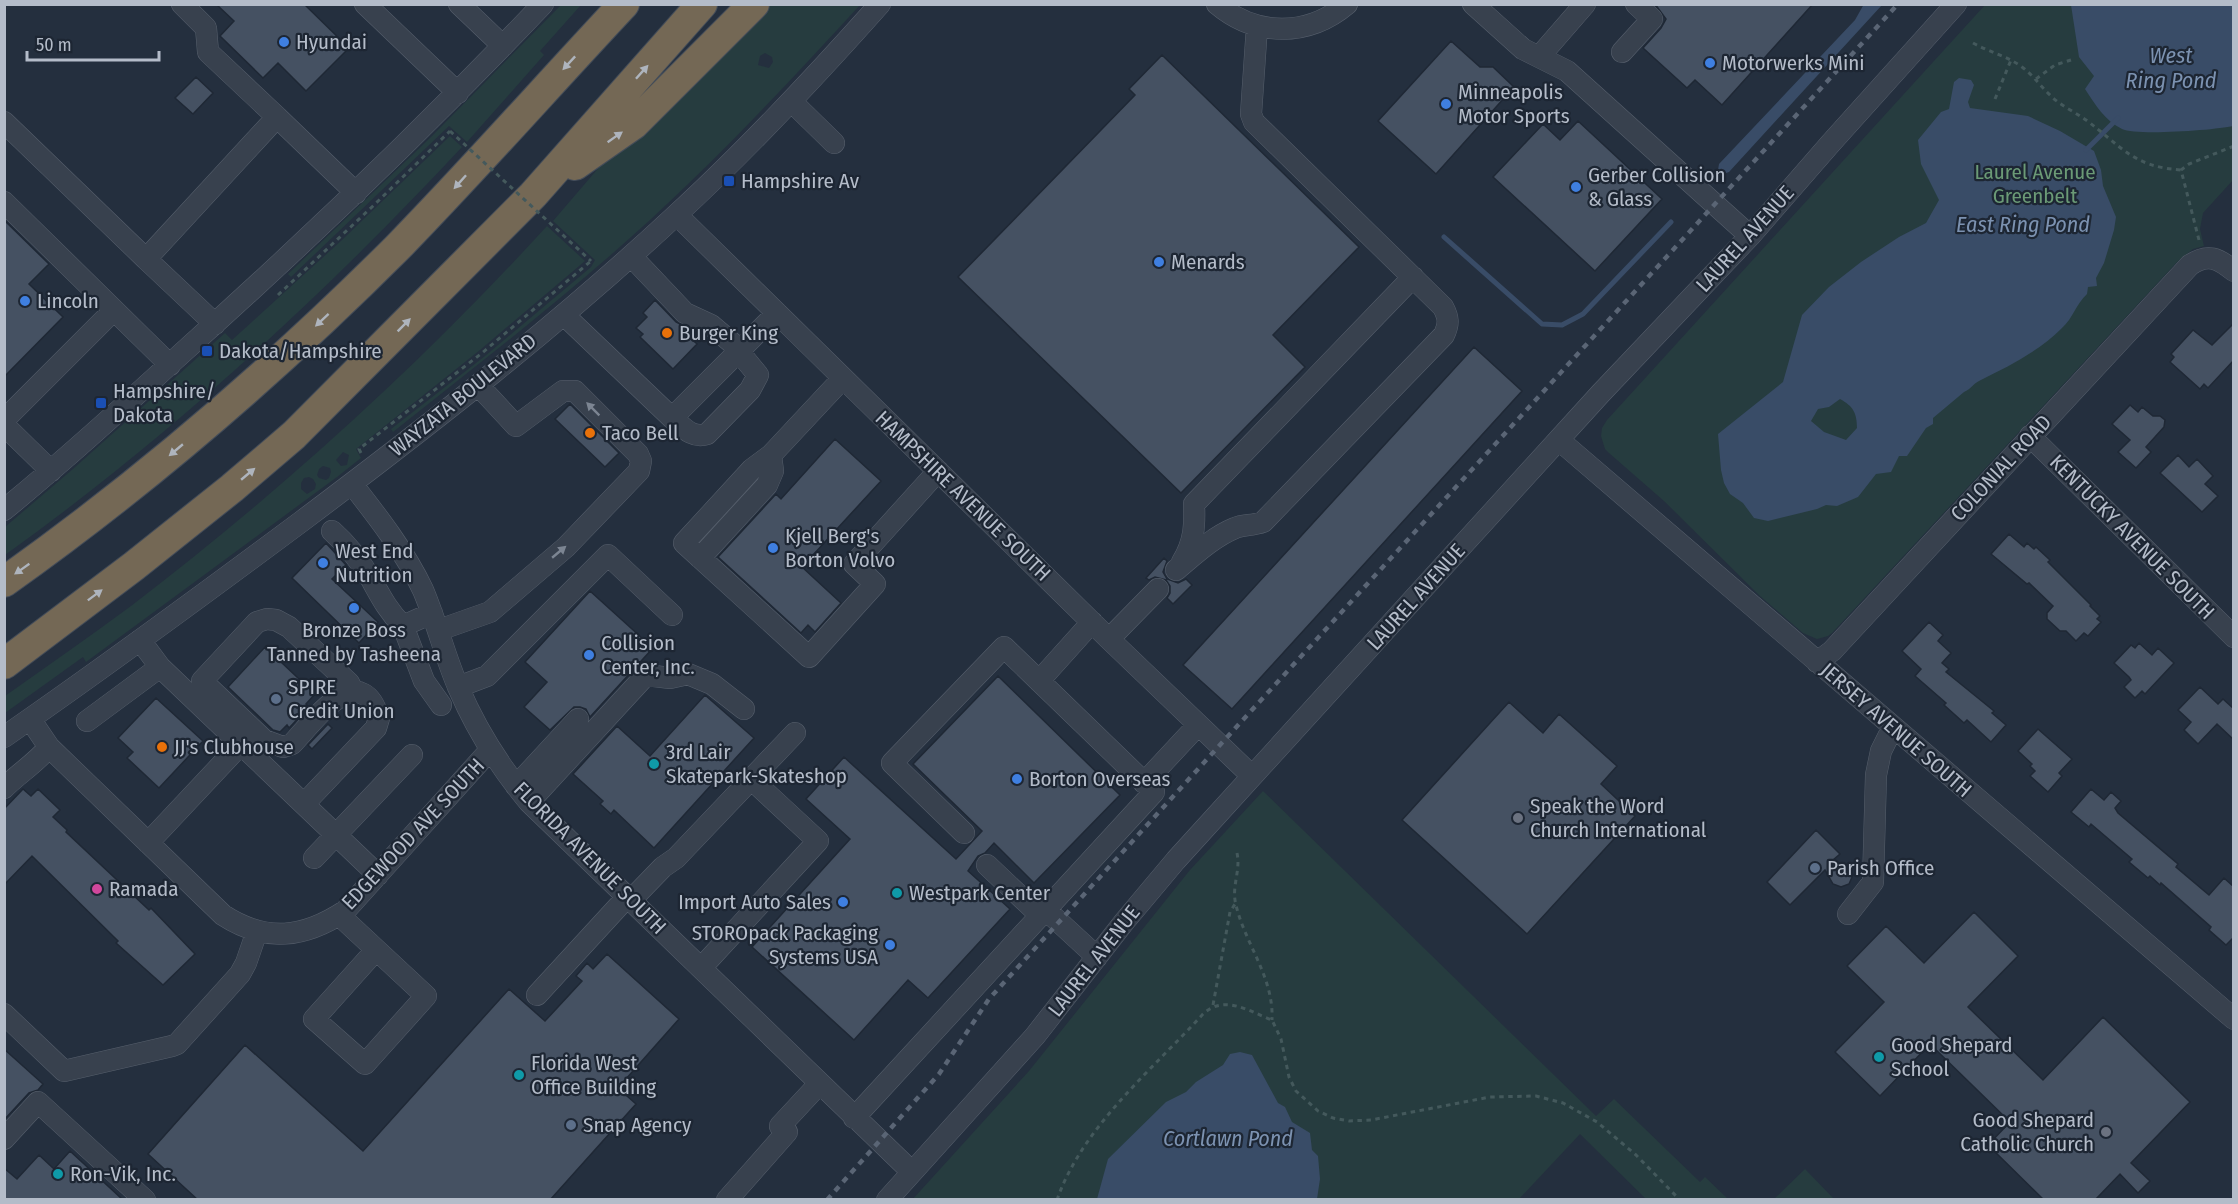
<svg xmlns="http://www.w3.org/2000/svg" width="2238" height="1204" font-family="'Fira Sans Condensed',sans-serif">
  <rect width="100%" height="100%" fill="#242f3e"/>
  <path fill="#263c3f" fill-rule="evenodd" d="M561,5h20l-41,46 4,4 -77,87 -18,-16 -158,151 -3,-3 144,-138z
    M764,5h96c-68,74 -136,147 -210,215 -82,75 -170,143 -257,212l-2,-3 94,-73 106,-89 4,-7 -42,-39 48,-56zM765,53l7,4 1,5 -4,6 -11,-3 2,-9z
    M1985,5h248v175l-30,33 -3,16 4,17 -11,3 -15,12 -346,372 -4,3 -11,3 -14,-6 -43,-37 -96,-95 -55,-48 -4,-4 -4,-13 1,-8 5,-8z
    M450,136l12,11c-140,150 -291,289 -457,408v-28l68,-58 152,-136 7,7 110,-100z
    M547,226l38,35 -105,89 -124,99 5,9 -24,19 -251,185 -3,-5 -78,56v-17c42,-30 84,-59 126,-90 149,-114 289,-241 416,-380zM343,452l6,3 -2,10 -6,1 -5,-6zM323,466l7,2 1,4 -2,6 -3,2 -7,-2 -2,-3 2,-6zM309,477l4,2 3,5 -1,5 -8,5 -6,-5v-6l3,-5z
    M1263,791l333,325 18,-17 86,83 5,-5 23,22h-82l-66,-65 -61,65 -607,1 117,-129 161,-201z
    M1805,1169l29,30h-60z"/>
  <path fill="#394c67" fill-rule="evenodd" d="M1864,4l18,1 -153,167 -12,4 2,-12 136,-144z
    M2071,5h162v121c-17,4 -97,10 -111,3 -17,-8 -27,-25 -37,-40l9,-13 -15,-19z
    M1959,78l12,2 3,5 -6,17 2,6 58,8 32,15 34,20 7,19 2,16 13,31 -2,13 -10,33 -8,15 1,8 -9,1 -1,7c-11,10 -14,24 -25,34 -24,24 -53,38 -83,53 -6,3 -8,8 -15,11l-31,26v6l-7,4 -19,28h-8l-8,16 -15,2 -18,23 -21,9 -11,-1 -9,4 -49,12 -14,-3 -11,-15 -13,-9 -6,-11 -3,-13 -3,-36 65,-52 19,-67 27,-28 32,-25 38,-25 27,-14 13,-23 -18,-36 -3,-24 23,-28 8,-3 5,-27zM1840,399c13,7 17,14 17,29l-11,12 -22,-8 -13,-11 7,-12 11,-2z
    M1240,1052l12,3 26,48 7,4 7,15 18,11 2,17 6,6 2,23 -3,20h-220l11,-40 58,-57 20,-10 10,-10 27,-17 7,-11z"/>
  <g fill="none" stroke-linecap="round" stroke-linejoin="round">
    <path stroke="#394c67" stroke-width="5" d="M2086,150l32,-32
      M1444,237l98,87 20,1 21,-11 88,-92"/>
  </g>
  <path fill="#455162" stroke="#1f2835" stroke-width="1.5" d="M216,4h88l45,44 -43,43 -28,-28 -15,15 -43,-42 14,-15z
    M1655,4h158l-91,101 -27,-25 -8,8 -44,-40 18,-20 5,-9z
    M1451,41l29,26h13l21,20 -78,87 -58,-53z
    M1162,55l197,192 -86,88 32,32 -124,126 -223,-216 177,-182 -6,-6z
    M196,77l17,16 -20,21 -18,-16z
    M1578,121l84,78 -67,72 -102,-94 50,-53 17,16z
    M4,220l45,44 -20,20 34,33 -59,60z
    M655,300l21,22 19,10 -5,5 7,7 -24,25 -33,-32 3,-3 -7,-6 11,-11 -4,-4z
    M2234,323v37l-26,28 -4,-4 -4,5 -30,-27 4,-5 -3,-3 22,-24 19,15z
    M1474,347l48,44 -290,318 -49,-44z
    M570,404l49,49 -14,14 -50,-48z
    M2130,405l8,7 4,-5 11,9h7l5,4 -1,7 -18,20 5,5 -15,16 -18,-16 12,-12 -18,-16z
    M835,439l46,42 -79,86 39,36 -26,29 -7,-7 -7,8 -83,-76 58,-63 5,5z
    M2178,455l11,12 8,-8 16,17 -8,8 13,12 -16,16 -42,-39z
    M2009,534l15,13 3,-4 7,6 2,-2 14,13 -2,2 43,43 -1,1 10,10 -3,3 4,3 -13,14 -4,-3 -8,8 -10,-10h-6l-13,-12v-6l6,-7 -24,-23 -2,1 -36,-30z
    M326,543l20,22 -14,14 46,43 -19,21 -67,-65z
    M1164,558l3,3 -4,11 4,7 11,4 8,-4 6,6 -19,19 -6,-6 3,-5v-7l-4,-6 -11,-3 -6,3 -3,-2z
    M590,591l63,57 -63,69 -4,-8 -6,-2h-6l-24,23 -26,-23 23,-25 -22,-20z
    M1929,622l14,13 -5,6 13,12 -9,10 7,6 -3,3 48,39 -2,2 14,12 -15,17 -24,-22 -3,3 -20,-18 2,-2 -31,-27 6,-7 -19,-18z
    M2139,643l13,12 6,-7 16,15 -29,31 -3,-3 -7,7 -11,-11 7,-7 -2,-3 -15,-14 17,-18 4,3z
    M265,647l50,47 -9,10 3,3 -20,21 -2,-3 -7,7 -7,-2 -45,-43z
    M998,676l122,119 -86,88 -40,-40 -9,10 -7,3 -10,15 42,38 -82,89 -20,-18 -54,60 -102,-93 98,-108 -44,-40 38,-42 112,102 26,-28 -69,-67z
    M2200,687l18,17 5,-5 11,10v31l-17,-16 -19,20 -14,-14 7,-8 -13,-12z
    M705,695l49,43 -100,110 -40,-38 -3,4 -11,-10 3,-3 -30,-27 44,-48 33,30z
    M156,698l47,43 -44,47 -32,-30 6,-6 -15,-14z
    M1509,702l34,31 16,-19 58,52 -16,18 34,32 -108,118 -125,-114z
    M328,724l4,4 -20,21 -4,-4z
    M2038,729l34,30 -13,14 3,3 -14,16 -18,-16 5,-5 -5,-5 2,-2 -14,-13z
    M23,789l8,7 7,-7 22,21 -7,7 14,13 -1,2 83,78 2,-2 44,46 -32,31 -47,-42 2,-2 -86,-85 -28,29v-76z
    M2091,789l13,11 7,-8 10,9 -6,7 3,5 60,51 -2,3 33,28 15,-17 10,9v50l-8,8 -17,-15 2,-3 -50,-44 -1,2 -10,-9 -2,2 -19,-16 3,-3 -41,-35 -2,3 -18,-15z
    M1816,830l24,24 -7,6 16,7 4,8 -4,9 -8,3 -8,-3 -8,-14 -35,35 -23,-23z
    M1974,912l44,44 -50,51 75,73 60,-63 87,85 -59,61 19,18 -12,12 -18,-19 -25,26h-51l-56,-55 22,-23 -80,-78 -50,52 -45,-44 49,-50 -37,-36 39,-40 38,37z
    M607,954l72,65 -61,69 18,16 -86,96h-352l-50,-46 97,-109 118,106 146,-162 36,32 37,-40 -6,-5 11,-13 6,6z
    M4,1049l39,35 -5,6 -9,3 -25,27z
    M70,1151l53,49h-119v-32l13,11 22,-24 15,14z"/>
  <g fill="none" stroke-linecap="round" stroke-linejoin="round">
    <defs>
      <path id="minor" d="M182,4l24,24 2,24 69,65
        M365,4l93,89
        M459,4l44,42
        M1217,4c39,33 91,33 130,0
        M1473,4l50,45 16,8 46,-53
        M1622,52l30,-33 -16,-15
        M1539,57l28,14 183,165
        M791,101l43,42
        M4,122l142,137 131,-142 79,76
        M4,202l166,163
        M677,215l432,424 143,137
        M631,256l54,57 26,12 20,17 27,33 -8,15 -43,44c-15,5 -24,-7 -35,-16
        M146,259l69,65
        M564,315l108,103 105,-105
        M843,378l-72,77 -19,14 -68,74 125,114 66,-73 -21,-20 84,-93
        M4,420l110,-110
        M4,425l47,46
        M2030,436l204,201
        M1559,440l675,579
        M352,484c26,33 53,68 71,106 14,33 22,67 36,99 18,42 41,78 70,113l383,370
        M4,510c61,-50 119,-103 177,-156 125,-112 246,-228 362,-350
        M332,531c16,14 28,30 39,48 10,18 17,32 32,47l29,-13
        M700,558l67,-73 6,-14 -2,-16
        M1182,562c12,-19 13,-36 12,-58l219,-227
        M1176,570c18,-15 37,-33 59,-42 9,-4 17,-2 28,-6l181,-187c5,-11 5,-17 -1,-28l-189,-185 -3,-8 6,-88
        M403,626l21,55 17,24
        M439,630l51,-18 76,-65 73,-76 2,-10 -3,-7 -63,-63h-12l-47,35 -38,-41
        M1109,639l49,-50
        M140,640l20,27 218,208
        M1817,662l15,-11 358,-386c18,-12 28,-7 44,6
        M1039,681l53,-59
        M458,687l29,-11 121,-121 64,60
        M30,719l19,28 174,168c43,28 81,23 122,-4l145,-161
        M87,721l73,-54
        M4,737c101,-70 200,-143 298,-216 129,-97 256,-196 374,-306 72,-66 139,-138 204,-211
        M1144,783l54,-58
        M516,786l62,-67
        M4,788c15,-15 32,-25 45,-41
        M529,802l117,-127 24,3 18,-4 24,10 32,25
        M304,804l72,-76 3,-10c-19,-62 -65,3 -87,26l-9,3 -19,-7 -62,-59 55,-59 10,-3 9,1 13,7 60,56 4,8
        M148,843l93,-99
        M314,858l98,-103
        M987,865l54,51
        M631,900l32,-33 13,-9 119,-125
        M1046,910l51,47
        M1848,914l25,-32 3,-107 5,-24 12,-24
        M339,915l87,81 -61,68 -51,-45 62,-69
        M701,968l117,-127 -67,-62
        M537,995l90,-98
        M4,1014l60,57 108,-25 5,-2 63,-70 6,-11 11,-32
        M854,1118l300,-326 -150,-145 -112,116 72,70
        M780,1126l39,-42
        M4,1139l34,-37 107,98
        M727,1200l60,-68
        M887,1200l148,-164 89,-114 52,-62 425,-467 149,-157 80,-92 126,-140"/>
      <path id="highway" d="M575,165l59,-41 120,-120
        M4,582c141,-100 272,-213 394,-335 77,-79 150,-162 226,-243
        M4,664l130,-98 98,-78 62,-53 239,-240 169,-191"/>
    </defs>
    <use href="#minor" stroke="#565f6c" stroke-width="22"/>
    <use href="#highway" stroke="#434c59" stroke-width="32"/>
    <path stroke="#44595c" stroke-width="3" stroke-dasharray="4.5 4.5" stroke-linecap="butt" d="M1973,43c16,9 34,13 49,24 12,9 19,20 29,29 10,10 24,16 35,24 35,26 47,47 95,50
      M2036,79l19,-14 16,-5
      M1995,99l16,-39
      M2199,240l-18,-70 8,-6 45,-18
      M278,295l95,-89 77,-75
      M361,453l-2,-4 123,-96 109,-92
      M1237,853c4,18 -6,34 -1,52 9,39 38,72 36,115
      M1213,1005l17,-93 5,-8
      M1057,1200c25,-73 96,-131 146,-186 22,-20 45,-3 69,6l9,19 8,38 7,14 22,20 15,7 16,3 22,-1 119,-23 46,-1 27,7 34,19 39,33 44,45"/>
    <use href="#minor" stroke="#38414e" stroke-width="21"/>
    <use href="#highway" stroke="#746855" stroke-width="30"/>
    <path stroke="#5a6575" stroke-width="4.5" stroke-dasharray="6 6" stroke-linecap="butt" d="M827,1200l112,-126 50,-75 230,-253 679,-742"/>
    <path stroke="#44595c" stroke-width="3" stroke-dasharray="4.5 4.5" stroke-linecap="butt" d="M450,131l141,130"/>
  </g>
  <defs><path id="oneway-solid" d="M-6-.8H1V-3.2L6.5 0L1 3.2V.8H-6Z" transform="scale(1.5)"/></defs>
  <g fill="#aeb4bd">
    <use href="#oneway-solid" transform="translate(569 63) rotate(133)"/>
    <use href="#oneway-solid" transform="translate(642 72) rotate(-48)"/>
    <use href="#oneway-solid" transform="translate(615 137) rotate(-35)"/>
    <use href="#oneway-solid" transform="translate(460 182) rotate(132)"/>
    <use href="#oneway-solid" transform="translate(322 320) rotate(137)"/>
    <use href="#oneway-solid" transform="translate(404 325) rotate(-45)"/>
    <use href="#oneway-solid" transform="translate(176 450) rotate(140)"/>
    <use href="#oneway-solid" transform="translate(248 474) rotate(-40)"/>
    <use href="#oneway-solid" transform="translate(22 569) rotate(145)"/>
    <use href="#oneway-solid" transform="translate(95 595) rotate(-37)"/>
  </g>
  <g fill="#7c8592">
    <use href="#oneway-solid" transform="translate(593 409) rotate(-135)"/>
    <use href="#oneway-solid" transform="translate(559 552) rotate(-40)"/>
  </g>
  <g fill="#3f7fe0" stroke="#1d2633" stroke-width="2">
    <circle cx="284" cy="42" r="6"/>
    <circle cx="1710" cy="63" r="6"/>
    <circle cx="1446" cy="104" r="6"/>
    <circle cx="1576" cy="187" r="6"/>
    <circle cx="1159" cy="262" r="6"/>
    <circle cx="25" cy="301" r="6"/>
    <circle cx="773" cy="548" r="6"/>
    <circle cx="323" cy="563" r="6"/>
    <circle cx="354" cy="608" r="6"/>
    <circle cx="589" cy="655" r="6"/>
    <circle cx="1017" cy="779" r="6"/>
    <circle cx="843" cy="902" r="6"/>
    <circle cx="890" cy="945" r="6"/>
  </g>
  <g fill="#1a4fb4" stroke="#1d2633" stroke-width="2">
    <rect x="723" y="175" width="12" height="12" rx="3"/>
    <rect x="201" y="345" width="12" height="12" rx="3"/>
    <rect x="95" y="397" width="12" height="12" rx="3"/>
  </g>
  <g fill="#e8710a" stroke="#1d2633" stroke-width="2">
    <circle cx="667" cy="333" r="6"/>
    <circle cx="590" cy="433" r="6"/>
    <circle cx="162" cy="747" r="6"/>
  </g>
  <g fill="#5c6f8a" stroke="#1d2633" stroke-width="2">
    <circle cx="276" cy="699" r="6"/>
    <circle cx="1815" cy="868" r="6"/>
    <circle cx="571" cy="1125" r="6"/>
  </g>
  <g fill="#0f9aa8" stroke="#1d2633" stroke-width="2">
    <circle cx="654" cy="764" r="6"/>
    <circle cx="897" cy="893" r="6"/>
    <circle cx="1879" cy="1057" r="6"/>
    <circle cx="519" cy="1075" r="6"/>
    <circle cx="58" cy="1174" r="6"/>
  </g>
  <g fill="#6b7280" stroke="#1d2633" stroke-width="2">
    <circle cx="1518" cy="818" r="6"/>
    <circle cx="2106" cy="1132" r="6"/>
  </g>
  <circle fill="#d1479c" stroke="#1d2633" stroke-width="2" cx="97" cy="889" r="6"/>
  <g text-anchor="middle" stroke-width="4.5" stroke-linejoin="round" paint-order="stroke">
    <g font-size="21" fill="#b4bcc9" stroke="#1d2633" text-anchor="start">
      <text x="296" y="49">Hyundai</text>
      <text x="1722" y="70">Motorwerks Mini</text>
      <text x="1458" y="99">Minneapolis<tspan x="1458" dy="24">Motor Sports</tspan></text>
      <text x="1588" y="182">Gerber Collision<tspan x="1588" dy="24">&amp; Glass</tspan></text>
      <text x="741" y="188">Hampshire Av</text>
      <text x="1171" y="269">Menards</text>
      <text x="37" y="308">Lincoln</text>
      <text x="679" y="340">Burger King</text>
      <text x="219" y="358">Dakota/Hampshire</text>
      <text x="113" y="398">Hampshire/<tspan x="113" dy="24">Dakota</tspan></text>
      <text x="602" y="440">Taco Bell</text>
      <text x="785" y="543">Kjell Berg's<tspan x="785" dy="24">Borton Volvo</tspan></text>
      <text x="335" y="558">West End<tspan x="335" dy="24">Nutrition</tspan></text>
      <text x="354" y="637" text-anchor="middle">Bronze Boss<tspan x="354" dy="24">Tanned by Tasheena</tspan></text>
      <text x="601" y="650">Collision<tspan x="601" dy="24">Center, Inc.</tspan></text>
      <text x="288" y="694">SPIRE<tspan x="288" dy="24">Credit Union</tspan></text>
      <text x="174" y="754">JJ's Clubhouse</text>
      <text x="666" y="759">3rd Lair<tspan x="666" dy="24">Skatepark-Skateshop</tspan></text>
      <text x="1029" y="786">Borton Overseas</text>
      <text x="1530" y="813">Speak the Word<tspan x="1530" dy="24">Church International</tspan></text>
      <text x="1827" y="875">Parish Office</text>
      <text x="109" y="896">Ramada</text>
      <text x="909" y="900">Westpark Center</text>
      <text x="831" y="909" text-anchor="end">Import Auto Sales</text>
      <text x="878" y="940" text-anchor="end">STOROpack Packaging<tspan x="878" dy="24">Systems USA</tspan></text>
      <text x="1891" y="1052">Good Shepard<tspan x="1891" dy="24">School</tspan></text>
      <text x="531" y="1070">Florida West<tspan x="531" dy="24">Office Building</tspan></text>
      <text x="2094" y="1127" text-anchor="end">Good Shepard<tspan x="2094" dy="24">Catholic Church</tspan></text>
      <text x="583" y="1132">Snap Agency</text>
      <text x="70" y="1181">Ron-Vik, Inc.</text>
    </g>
    <g font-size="21" fill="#6b9a76" stroke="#1d2633">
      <text x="2035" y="179">Laurel Avenue<tspan x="2035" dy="24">Greenbelt</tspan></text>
    </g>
    <g font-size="21" fill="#b4bcc9" stroke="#1d2633">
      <text transform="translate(1745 239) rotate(-48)" y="7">LAUREL AVENUE</text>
      <text transform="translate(463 395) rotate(-39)" y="7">WAYZATA BOULEVARD</text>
      <text transform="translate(2001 468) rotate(-47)" y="7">COLONIAL ROAD</text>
      <text transform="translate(963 496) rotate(44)" y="7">HAMPSHIRE AVENUE SOUTH</text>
      <text transform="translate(2132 537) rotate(45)" y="7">KENTUCKY AVENUE SOUTH</text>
      <text transform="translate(1416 597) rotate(-48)" y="7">LAUREL AVENUE</text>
      <text transform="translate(1896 730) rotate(41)" y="7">JERSEY AVENUE SOUTH</text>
      <text transform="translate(413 834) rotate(-47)" y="7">EDGEWOOD AVE SOUTH</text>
      <text transform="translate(590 858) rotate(45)" y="7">FLORIDA AVENUE SOUTH</text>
      <text transform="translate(1094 961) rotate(-52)" y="7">LAUREL AVENUE</text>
    </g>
    <g font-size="22" font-style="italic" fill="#7c92b1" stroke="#1d2633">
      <text x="2171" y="63">West<tspan x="2171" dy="25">Ring Pond</tspan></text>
      <text x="2023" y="232">East Ring Pond</text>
      <text x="1228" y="1146">Cortlawn Pond</text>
    </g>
  </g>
  <rect width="2238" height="1204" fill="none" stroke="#b4bcc9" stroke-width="12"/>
  <path d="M27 51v9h132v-9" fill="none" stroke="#b4bcc9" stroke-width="3"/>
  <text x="36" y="51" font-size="18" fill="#b4bcc9" stroke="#1d2633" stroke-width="4.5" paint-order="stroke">50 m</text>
</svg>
